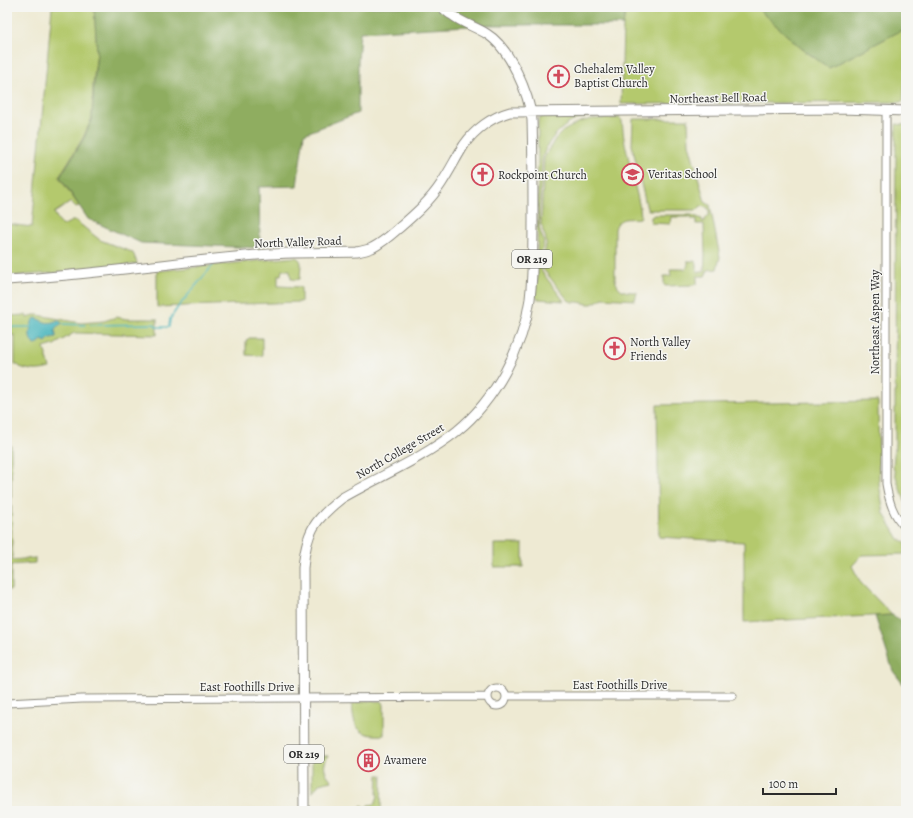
<svg xmlns="http://www.w3.org/2000/svg" width="913" height="818" font-family="Alegreya,serif">
  <rect width="100%" height="100%" fill="#f6f6f2"/>
  <filter id="ink" filterUnits="userSpaceOnUse"><feTurbulence type="fractalNoise" baseFrequency=".025" numOctaves="2"/><feDisplacementMap in="SourceGraphic" scale="8" xChannelSelector="R" yChannelSelector="G"/><feConvolveMatrix kernelMatrix="1 2 1 2 8 2 1 2 1" color-interpolation-filters="sRGB"/></filter>
  <filter id="wash" filterUnits="userSpaceOnUse"><feTurbulence type="fractalNoise" baseFrequency=".012" numOctaves="4" result="noise"/><feDisplacementMap in="SourceGraphic" scale="16" xChannelSelector="R" yChannelSelector="G"/><feGaussianBlur stdDeviation="0.9" result="paint"/><feColorMatrix in="noise" values="0 0 0 0 0 0 0 0 0 0 0 0 0 0 0 0 0 1.4 0 .05"/><feComposite in="paint" operator="in"/></filter>
  <g filter="url(#wash)">
    <rect width="100%" height="100%" fill="#eeead3"/>
    <path fill="#b4c96d" stroke="#707a4c" d="M52,7h42l3,45 -4,32 -1,34 -9,20 -24,39 20,29 -3,1 -5,-5 -17,11 8,13 10,-5h4l24,19 32,12 2,3 3,8v1l-83,9 -47,3v-52l25,3z
      M626,7h130l45,41 28,20 77,-40v42l-3,32 -282,2 2,-79z
      M545,115h74l1,1c-10,0 -19,-1 -29,0 -23,2 -43,21 -49,43l-3,63 1,9 4,10 -4,18v7l2,6 22,29 -26,-2 -3,-3 2,-14 1,-160 1,-3z
      M617,118h3l2,3 2,18 16,69 1,8 -1,2c-11,2 -21,-3 -25,11v50c3,13 11,13 22,13l-2,8 -32,-2 -11,6h-4l-10,-2h-6l-4,-2 -25,-31c-3,-10 4,-18 3,-28 0,-4 -3,-9 -4,-13l1,-1 -2,-2 3,-67 11,-19 8,-8 17,-9 12,-3z
      M633,119h55l1,25 16,58 5,3 10,52 -3,12 -9,1 -3,6h-8v7l-3,2 -28,1 -2,-1v-9h7l-1,-7h15c3,-2 3,-5 3,-8h6l3,2v9h7l1,-17 -1,-31h-8v-5h-5v-2h-20l-1,7 -18,-1 -1,-1v-5l3,-2h38l10,4v2l1,1 6,-7v-5l-1,-2 -7,-2 -4,4h-48l-2,-1 -15,-64z
      M896,124l10,1v377l-5,-10 -8,-25 2,-24z
      M295,257c3,1 5,2 6,6l-1,16c-3,1 -7,1 -9,-1l-1,-8h-8l-1,5h-3v11l22,1 1,1v14l-144,5v-36z
      M26,315l1,3 7,-3h4l43,8 23,-2 12,-4 11,2h30v16l-83,-2 -20,12 -10,3 6,20c-11,3 -19,3 -30,-1l-2,-2h-3v-30l-8,1v-20z
      M249,338h13v18l-16,-1v-14z
      M878,401l1,82 5,31 15,25 7,3v12l-44,1 -10,11 9,17 31,32 -148,7v-80l-85,-5 -2,-132z
      M7,445h4l1,115 23,-2v5l-24,2v25h-4z
      M494,544h29v23h-29z
      M352,701h28l3,1 1,3v30c-28,2 -31,-10 -32,-34z
      M312,756h16c-6,11 -4,16 4,25l-13,3 -7,9z
      M378,775h4l-1,35 -12,1 -10,-2v-1l3,-3 4,3 2,-3 7,-1 3,-8 -1,-1z"/>
    <path fill="#8fad60" stroke="#5d6c46" d="M94,7h532l-3,18h-137l-126,7 -2,30v51l-54,21 -7,52 -38,1 1,61 -119,-5 -53,-24 -28,-42 24,-39 8,-20 2,-34 3,-32z
      M756,7h150v21l-77,40 -28,-20z
      M892,615l14,8v65l-13,-17 -18,-55z"/>
    <path fill="#44b4bc" stroke="#387074" d="M36,318c9,4 11,7 22,2l5,4c-5,2 -8,2 -8,8l1,1v4l-6,1 -4,4 -4,-2 -6,5h-2c-6,-8 -4,-11 -3,-19 1,-4 1,-6 5,-8z"/>
    <g fill="none" stroke-linecap="round" stroke-linejoin="round">
      <path stroke="#44b4bc" stroke-width="1.5" d="M63,324l22,1
        M90,325l64,-1 3,3h12l1,-8 8,-12 35,-42
        M12,327h19"/>
    </g>
  </g>
  <g filter="url(#ink)">
    <g fill="none" stroke-linecap="round" stroke-linejoin="round">
      <defs>
        <path id="minor" d="M886,110v374c3,17 7,32 20,44
          M488 697a9 9 0 1 1 18 0a9 9 0 1 1-18 0Z
          M507,696h226
          M7,703l75,-4 406,-2"/>
        <path id="major" d="M7,280c84,-5 167,-18 250,-25 33,-3 67,-2 100,-3 5,-1 10,-2 15,-4 10,-5 19,-13 27,-20 15,-13 31,-27 42,-44 8,-12 15,-26 23,-39 11,-16 28,-28 46,-33l331,-3 65,2
          M304,811l-1,-243c3,-36 11,-48 39,-70 38,-22 80,-39 115,-67 38,-31 66,-83 73,-132 3,-26 3,-53 3,-79 0,-33 0,-66 -1,-100 -3,-26 -22,-72 -45,-86 -11,-7 -25,-11 -35,-19 -4,-2 -7,-5 -10,-8"/>
      </defs>
      <use href="#minor" stroke="#8c8a7f" stroke-width="9"/>
      <use href="#major" stroke="#8c8a7f" stroke-width="11"/>
      <use href="#minor" stroke="#fff" stroke-width="7"/>
      <use href="#major" stroke="#fff" stroke-width="9"/>
    </g>
  </g>
  <defs>
    <symbol id="church-ring" viewBox="-11 -11 22 22"><circle r="9.5" fill="#f6f6f2" stroke="#d1495b" stroke-width="1.5"/><path d="M-1.2-6h2.4v3.5h3.3v2.4h-3.3V6h-2.4V-.1h-3.3v-2.4h3.3Z" fill="#d1495b"/></symbol>
    <symbol id="school-ring" viewBox="-11 -11 22 22"><circle r="9.5" fill="#f6f6f2" stroke="#d1495b" stroke-width="1.5"/><path d="M0-5L7-2L0 1L-7-2ZM-4 1L0 2.5L4 1V4Q0 6-4 4Z" fill="#d1495b"/></symbol>
    <symbol id="building-ring" viewBox="-11 -11 22 22"><circle r="9.5" fill="#f6f6f2" stroke="#d1495b" stroke-width="1.5"/><path d="M-4-6H4V6H1V3H-1V6H-4ZM-2.5-4.3h1.7v1.8h-1.7ZM.8-4.3h1.7v1.8H.8ZM-2.5-1h1.7V.8h-1.7ZM.8-1h1.7V.8H.8Z" fill="#d1495b"/></symbol>
  </defs>
  <g fill-rule="evenodd">
    <use href="#church-ring" x="546" y="64" width="25" height="25"/>
    <use href="#school-ring" x="620" y="162" width="25" height="25"/>
    <use href="#church-ring" x="470" y="162" width="25" height="25"/>
    <use href="#church-ring" x="602" y="336" width="25" height="25"/>
    <use href="#building-ring" x="356" y="748" width="25" height="25"/>
  </g>
  <g text-anchor="middle" stroke-width="3" stroke-linejoin="round" paint-order="stroke">
    <g fill="#f6f6f2" stroke="#686867" stroke-width="1">
      <rect x="512" y="250" width="40" height="18" rx="3"/>
      <rect x="284" y="745" width="40" height="18" rx="3"/>
    </g>
    <g font-size="11" font-weight="bold" fill="#2b2b2b">
      <text x="532" y="263">OR 219</text>
      <text x="304" y="758">OR 219</text>
    </g>
    <g font-size="12" fill="#2b2b2b" stroke="#f6f6f2" text-anchor="start">
      <text x="574" y="73">Chehalem Valley<tspan x="574" dy="14">Baptist Church</tspan></text>
      <text x="648" y="178">Veritas School</text>
      <text x="498" y="179">Rockpoint Church</text>
      <text x="630" y="346">North Valley<tspan x="630" dy="14">Friends</tspan></text>
      <text x="384" y="764">Avamere</text>
    </g>
    <g font-size="12" fill="#2b2b2b" stroke="#f6f6f2">
      <text transform="translate(718 98) rotate(-1)" y="4">Northeast Bell Road</text>
      <text transform="translate(298 242) rotate(-2)" y="4">North Valley Road</text>
      <text transform="translate(875 322) rotate(-90)" y="4">Northeast Aspen Way</text>
      <text transform="translate(400 451) rotate(-30)" y="4">North College Street</text>
      <text x="620" y="689">East Foothills Drive</text>
      <text x="247" y="691">East Foothills Drive</text>
    </g>
  </g>
  <rect width="913" height="818" fill="none" stroke="#f6f6f2" stroke-width="24"/>
  <path d="M763 788v6h73v-6" fill="none" stroke="#2b2b2b" stroke-width="2"/>
  <text x="769" y="788" font-size="12" fill="#2b2b2b" stroke="#f6f6f2" stroke-width="3" paint-order="stroke">100 m</text>
</svg>
